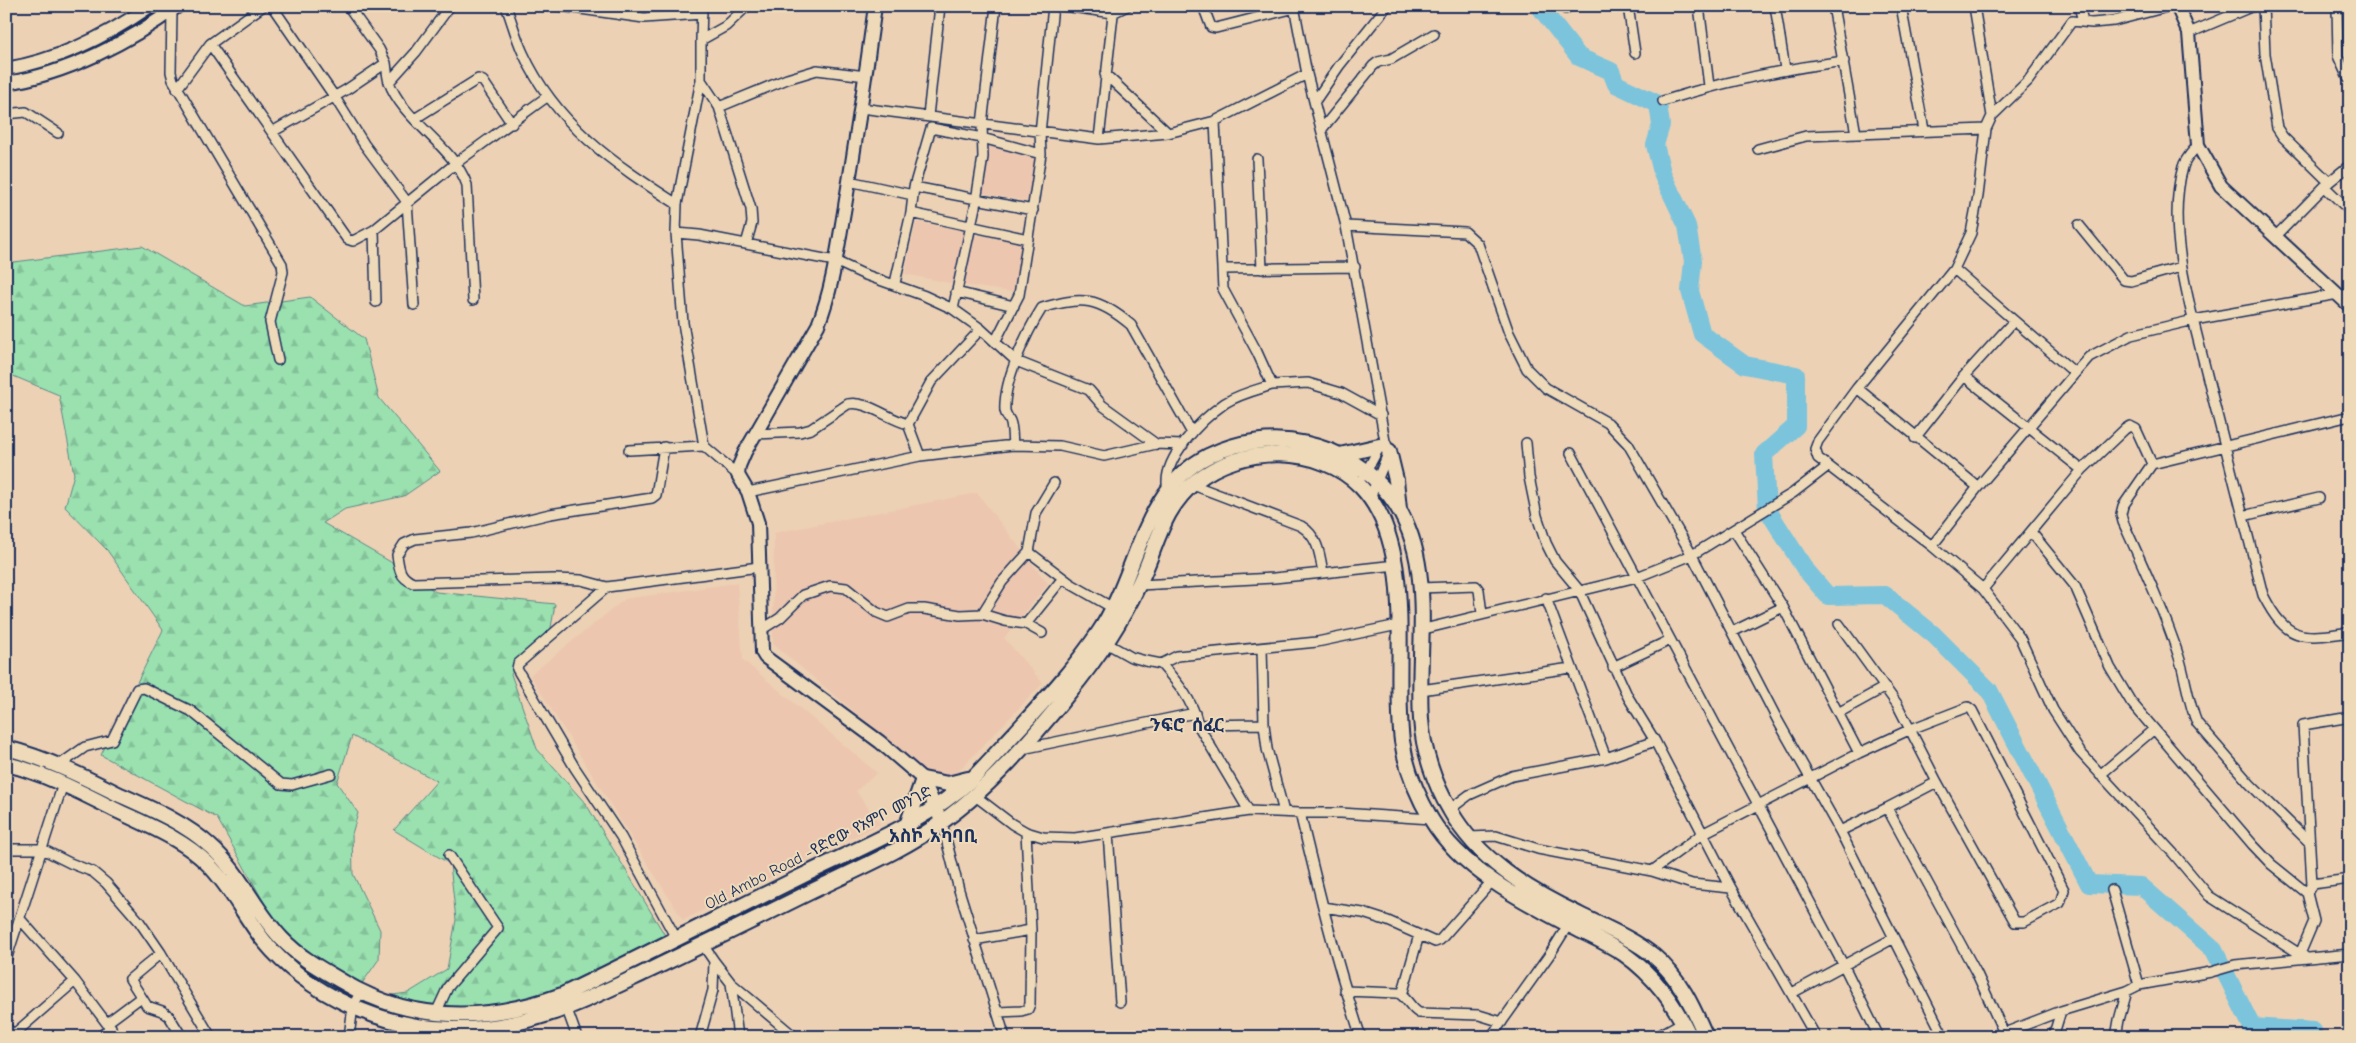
<svg xmlns="http://www.w3.org/2000/svg" width="2356" height="1043" font-family="'Comic Neue','Noto Sans Ethiopic',sans-serif">
  <defs>
    <pattern id="forest-firs" width="22" height="20" patternUnits="userSpaceOnUse" patternTransform="scale(1.25)"><rect width="22" height="20" fill="#9ae1af"/><path d="M5 1l3.5 6h-7zM16 11l3.5 6h-7z" fill="#84c199"/></pattern>
  </defs>
  <rect width="100%" height="100%" fill="#edd1b4"/>
  <filter id="ink" filterUnits="userSpaceOnUse"><feTurbulence type="fractalNoise" baseFrequency=".02" numOctaves="2"/><feDisplacementMap in="SourceGraphic" scale="10" xChannelSelector="R" yChannelSelector="G"/><feConvolveMatrix kernelMatrix="1 2 1 2 8 2 1 2 1" color-interpolation-filters="sRGB"/></filter>
  <g filter="url(#ink)">
    <path fill="#ecc6af" d="M989,139l50,7 -8,56 -50,-9z
      M916,222l48,9 -9,53 -50,-10z
      M972,234l50,10 -9,48 -50,-7z
      M977,493l71,91 -44,54 39,45 -99,103 -171,-142 1,-111z
      M737,583l6,77 134,113 -21,18 24,33 -197,96 -153,-245 95,-76z"/>
    <path fill="url(#forest-firs)" stroke="#5a8886" d="M142,246l103,60 65,-9 54,42 15,59 61,73 -36,25 -59,13 -22,14 66,38 47,31 119,12 -4,24 -40,46 26,75 49,55 80,133 -122,58 -56,16 -67,-1 -44,-13 31,-4 39,-24 9,-49 -6,-56 -56,-34 43,-49 -85,-45 -15,47 21,30 -6,21 1,40 27,56 -1,29 -25,36 -40,-12 -37,-57 -60,-108 -116,-63 62,-125 -56,-80 -42,-43 9,-33 -15,-79 -53,-22v-110z"/>
    <g fill="none" stroke-linecap="round" stroke-linejoin="round">
      <path stroke="#7bc4dc" stroke-width="18" d="M1539,6l40,51 32,14 5,13 42,20 3,21 -6,20 8,31 24,50 6,35 -3,30 12,43 43,31 51,10v51l-32,28 3,55 38,60 23,27 57,-1 49,40 55,55 100,194 52,2 73,64 38,77 61,4 -1,6"/>
      <defs>
        <path id="minor" d="M263,6l-53,38 137,195 6,2 21,-11 82,-67 92,-67
          M272,6l62,90 30,48 43,58 7,103
          M348,6l31,43 7,14
          M506,6c6,16 10,32 17,47 33,72 90,110 154,151l24,-124v-40l25,-14 21,-20
          M559,6l85,12 58,-4
          M1064,6l49,7 14,-7
          M1203,6l8,21 5,1 79,-20
          M1294,6l13,68 39,152 39,215 4,10 -19,47
          M1628,6l7,47
          M1699,6l10,80
          M1775,6l10,63
          M1833,6l23,128
          M1901,6l23,124
          M1974,6l18,110
          M2079,6l4,15
          M2171,6l-57,15 -22,2 -20,-2 -44,60 -36,35 -6,13 -8,67 -7,37 -17,36 -97,119 -39,53 -3,8 3,9 114,88 51,43 37,49 33,72 27,42 93,101 36,43 91,58
          M2263,6l2,48 12,74 6,9 46,45
          M2337,6l1,50 10,22 2,-1
          M1565,9l5,-3
          M172,11l-1,61 2,8 109,184 1,8 -13,50 8,38
          M2189,33l64,-27
          M701,40l1,-34
          M1105,74l63,59
          M701,80l18,27 32,102 1,14 -6,21
          M389,82l27,-30 34,-46
          M177,89l33,-45
          M1315,101l24,-35 48,-60
          M1663,101c59,-19 119,-32 181,-40
          M719,107l68,-28 30,-9 49,6
          M861,108l238,31 69,-6 47,-12 92,-47
          M6,114l20,-2 32,21
          M928,116l12,-110
          M416,118l62,-39 5,2 29,43
          M1322,129l51,-63 5,-4 13,-3 43,-25
          M272,132l74,-42 40,-27c1,6 1,13 3,19 14,39 64,63 78,103l6,115
          M1099,139l15,-133
          M2198,145c-5,6 -13,14 -15,22 -18,63 9,146 24,208 18,73 37,146 56,220 24,47 39,44 87,37
          M1758,149l48,-13 180,-7
          M1257,159l5,110
          M849,181l64,14
          M914,187l119,23
          M2325,187l25,24
          M677,204l-1,29 23,2 136,26 28,13 62,22 28,13 28,20 35,32 73,29 13,15 54,39 27,1
          M911,213l117,26
          M2079,225l45,55 7,1 50,-14
          M1346,226l119,6 13,12 31,89 18,36 19,19 62,35 20,21 64,111 86,166 62,110 104,206
          M374,230l2,72
          M676,233l7,90 21,123
          M2275,237l54,-55 21,-17
          M1222,269l133,-2
          M1954,269l121,104
          M895,283l16,-70 3,-26 17,-59 51,10 59,16
          M956,292l58,14
          M953,309l22,-102 8,-50 -1,-33 14,-118
          M995,342l24,-47 22,-141 -1,-21 13,-127
          M1964,376l118,94
          M1272,385l36,-2 33,10 40,22
          M1857,388l121,99
          M756,434l44,-2 11,-3 37,-25c18,-4 40,15 60,20
          M1915,438l49,-62 50,-55
          M1526,443l3,34 8,39 9,27 9,18 24,29 49,107 27,44 76,147 85,149
          M1013,445c-1,-8 0,-17 -3,-24 -2,-4 -4,-6 -5,-10 -2,-29 21,-78 37,-103 40,-12 56,-11 89,17l61,108
          M664,447l-8,48 -4,3 -102,16 -79,19 -56,6 -11,5 -7,11c2,13 2,22 16,28l141,-4 27,1 26,7 152,-20
          M629,450l75,-4 34,29
          M1571,453l273,513 35,71
          M920,456l-12,-32 23,-42 50,-53
          M2152,464l198,-48
          M1364,476l16,-30
          M1054,483l-18,30 -7,39 42,32 42,24
          M1168,490c-8,-30 34,-71 57,-87 14,-9 31,-13 47,-18l-15,-33 -34,-63 -8,-168
          M748,492l172,-36 93,-11 47,1 44,10 52,-12
          M2243,516l76,-18
          M1734,530l49,77 76,146
          M2032,533l43,53 35,81 21,35 122,143 18,19 36,29
          M1932,546l46,-59 97,-114 14,-16 42,-22 63,-15 144,-26 12,2
          M1323,573l73,-8
          M1139,585l135,-7 49,-5c-3,-18 -5,-37 -22,-47l-108,-41
          M607,587l-89,77 -1,5 58,99 46,69 56,103
          M1420,588l56,-2 3,4 3,24
          M1983,589l99,-119 43,-41 5,-3 6,3 16,35 -29,42 -2,8 2,8c20,44 41,89 56,135 7,22 9,45 18,66l53,61 59,58
          M1546,598l60,160
          M982,614l20,-32 27,-30
          M1026,624l37,-46
          M761,630l19,-12 23,-23 27,-9 16,2 30,24 12,5 21,-8h15l36,6 22,-1 23,7 21,3 16,9
          M1420,630l217,-53 55,-22 101,-62 35,-27
          M1732,632l51,-25
          M1106,643l25,14 15,4 15,3 16,-8 140,-14 81,-17
          M1161,664c16,18 32,36 37,61l66,-1 -2,-76
          M1613,667l57,-27
          M1421,690l150,-22
          M1838,713l47,-26
          M1264,724l3,25 17,63
          M1198,725l51,86 51,2
          M1022,749l173,-36
          M58,766l27,-19 27,-7 25,-51 7,-1 47,23 90,73 11,1 39,-11
          M2100,775l53,-45
          M1937,782l-50,26 90,166 27,59
          M974,795l38,29 14,8 17,5 32,1 174,-27
          M1449,810l20,-15 43,-19 94,-18 49,-17
          M942,823l17,67 46,147
          M1840,831l47,-23
          M1108,833l12,169
          M1469,837l27,-1 42,13 114,22 40,13 39,4
          M6,849h36l28,14 23,9 13,11 33,38 22,32 50,84
          M1652,871l50,-37 157,-81 52,-24 57,-22 4,3 92,180 -4,13 -36,19h-9l-78,-140 -40,-78 -58,-80
          M2312,884l38,-5
          M2112,890l27,95
          M1323,907l40,6 25,8 47,21 5,-2 53,-60
          M20,919l55,62 42,56
          M974,940l57,-10 -5,-98
          M161,953l-31,26 17,27 15,5 7,5 13,21
          M2304,956l-4,-2 14,-33 -7,-28 5,-9 -9,-159 47,-8
          M6,960l57,-176
          M714,961l17,22 64,54
          M731,983l7,54
          M1345,991l53,2c9,4 12,15 21,20l60,2 23,7
          M1792,993l102,-55
          M1402,995l17,-60
          M565,1004l12,33
          M998,1012l23,-1 7,-2 2,-5 1,-74
          M436,1013l12,-26 50,-59 -49,-73
          M108,1022l32,-24
          M6,1027l9,10
          M13,1035l62,-54
          M100,1037l11,-10
          M349,1037l4,-31 7,-13
          M700,1037l13,-47 1,-29 -11,-16
          M1361,1037c-25,-74 -43,-149 -61,-224h41l90,6
          M1491,1037l59,-83 18,-29
          M1656,1037l27,-15
          M1994,1037l67,-26
          M2053,1037l8,-26 66,-20 12,-6 72,-13 24,-7 115,-11
          M2116,1037l3,-17 8,-29"/>
        <path id="secondary" d="M875,6c-9,67 -19,134 -30,200 -7,40 -12,82 -27,119l-73,127 -6,14 -1,9 10,17 10,31 4,129 3,5 115,85 43,37 19,44
          M2177,6l12,27 9,112 23,41 129,120
          M6,69c53,-9 101,-33 144,-63
          M6,83c61,-9 123,-41 172,-77"/>
        <path id="primary" d="M1389,451l7,29 3,29
          M1340,455l39,-9
          M6,748c40,10 76,28 112,46 31,14 66,28 92,52 30,26 44,64 72,93 18,19 39,30 61,43 69,41 145,40 219,13 79,-38 157,-78 236,-117 60,-30 125,-54 175,-100 14,-14 28,-30 42,-45 29,-32 60,-65 84,-101 39,-57 42,-142 109,-176 62,-31 140,-15 182,40 48,63 26,151 31,223 2,31 13,64 29,91 27,49 79,81 128,104 26,13 54,24 76,42 26,22 39,51 52,81
          M6,764c39,9 74,28 110,46 31,15 67,29 92,54 23,23 36,52 56,77 44,54 121,88 190,88 74,1 126,-26 192,-57 50,-24 100,-48 150,-73 47,-24 106,-47 147,-78 46,-33 90,-83 125,-127 28,-34 53,-71 71,-110 19,-39 22,-74 57,-103 45,-36 124,-37 165,6 57,60 31,178 41,254 4,27 15,54 29,78 30,50 90,81 140,107 18,9 37,17 53,28 31,22 50,49 66,83
          M907,825l16,-46 25,5 20,-5"/>
      </defs>
      <use href="#minor" stroke="#1b2f5e" stroke-width="12"/>
      <use href="#secondary" stroke="#1b2f5e" stroke-width="16"/>
      <use href="#primary" stroke="#1b2f5e" stroke-width="18"/>
      <use href="#minor" stroke="#eedab8" stroke-width="9"/>
      <use href="#secondary" stroke="#eedab8" stroke-width="12"/>
      <use href="#primary" stroke="#eedab8" stroke-width="14"/>
    </g>
  </g>
  <g text-anchor="middle" stroke-width="4" stroke-linejoin="round" paint-order="stroke">
    <g font-size="16" fill="#1b2f5e" stroke="#eedab8">
      <text transform="translate(818 847) rotate(-27)" y="6">Old Ambo Road -የድሮው የአምቦ መንገድ</text>
    </g>
    <g font-size="18" font-weight="bold" fill="#1b2f5e" stroke="#eedab8">
      <text x="1187" y="731">ንፍሮ ሰፈር</text>
      <text x="933" y="842">አስኮ አካባቢ</text>
    </g>
  </g>
  <rect width="2356" height="1043" fill="none" stroke="#eedab8" stroke-width="25"/>
  <rect x="12" y="12" width="2331" height="1018" fill="none" stroke="#1b2f5e" stroke-width="2" filter="url(#ink)"/>
</svg>
